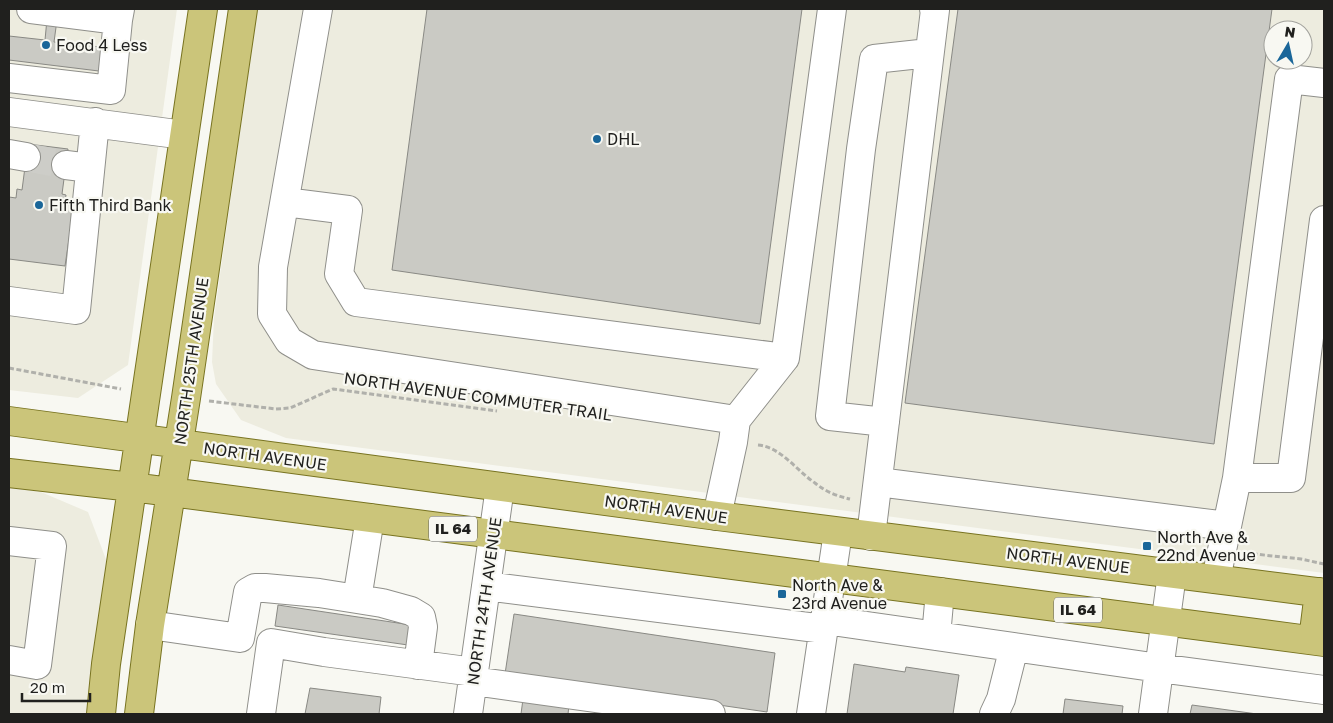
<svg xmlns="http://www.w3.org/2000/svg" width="1333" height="723" font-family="'Golos Text',sans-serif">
  <rect width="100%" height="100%" fill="#f8f8f2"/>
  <path fill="#edecdf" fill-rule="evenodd" d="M9,9h168l-49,356 -50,33 -69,-8z
    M257,9h1067v564l-1038,-135 -45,-18 -25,-36 -4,-22 2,-44zM1273,30h30v30h-30z
    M9,487l32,5 47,20 19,50 -16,152h-82z"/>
  <path fill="#cacac4" stroke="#898984" d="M427,9h375l-42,315 -368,-54z
    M958,9h314l-58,435 -309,-41z
    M47,19l10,1 -3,22 56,6 -3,24 -98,-12v-24l36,4z
    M28,144l40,5 -6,45 4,1 -1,9 9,2 -9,60 -56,-7v-62l7,1 1,-9 5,1z
    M278,605l140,21 -3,20 -140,-20z
    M514,614l261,39 -8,59 -262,-38z
    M854,664l51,8 1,-5 53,8 -6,39h-106z
    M310,688l71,9 -2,17h-74z
    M523,699l46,6 -1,9h-47z
    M1065,699l58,7 -1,8h-59z
    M1192,705l65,9h-67z"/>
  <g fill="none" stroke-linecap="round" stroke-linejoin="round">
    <path stroke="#cdcdc8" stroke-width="28" stroke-dasharray="28 14" stroke-linecap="butt" d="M26,157l40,8"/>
    <defs>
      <path id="minor" d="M31,9l87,11 2,-11
        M318,9l-45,258 -1,47 17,27 24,14 423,65
        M9,78l102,12 7,-70
        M9,112l175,23
        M9,154l17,3
        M66,165l24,3
        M285,202l63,8 -9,64 17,28 429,56
        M9,301l67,9 19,-188
        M885,422l-55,-6 31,-267 13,-90 55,-6
        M1237,478h54l33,-258
        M878,482l349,44
        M717,516l16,-74 3,-22 49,-62 47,-349
        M871,536l64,-526 -1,-1
        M9,541l43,5 -15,119 -28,-5
        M1216,579l21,-101 52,-399 35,4
        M486,586l338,43
        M357,599l25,4 29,8 10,6 2,10 -5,38
        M825,620l334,48 165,22
        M150,625l90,13 8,-46 7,-4h10l54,5 38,6 13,-81
        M936,636l4,-44
        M473,681l238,33
        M261,714l10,-71 53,9 150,20
        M468,714l32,-227
        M811,714l27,-182
        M994,714l7,-15 13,-52
        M1153,714l19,-140"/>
      <path id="major" d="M9,421l708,95 607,77
        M9,473l123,14 1192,155
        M1313,640l6,-48
        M101,714l5,-50 97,-655
        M139,714l11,-89 36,-227 57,-389"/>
    </defs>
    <use href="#minor" stroke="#8f8f8a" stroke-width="30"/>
    <use href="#major" stroke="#787320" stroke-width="30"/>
    <path stroke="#b0b0ab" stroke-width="3" stroke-dasharray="5 2.5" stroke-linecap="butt" d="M9,368l112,21
      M209,401l67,8 14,-1 43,-19 164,22
      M758,445c23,2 39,26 57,38 11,9 22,13 35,16
      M1245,553l56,6 23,5"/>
    <use href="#minor" stroke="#fff" stroke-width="28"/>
    <use href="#major" stroke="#cbc57a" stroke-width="28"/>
  </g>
  <g fill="#1a6699" stroke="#f8f8f2" stroke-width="2">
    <circle cx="46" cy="45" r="5"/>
    <circle cx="597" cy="139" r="5"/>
    <circle cx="39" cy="205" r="5"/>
    <rect x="1142" y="541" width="10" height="10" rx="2.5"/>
    <rect x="777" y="589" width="10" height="10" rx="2.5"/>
  </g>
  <g text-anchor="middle" stroke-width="4.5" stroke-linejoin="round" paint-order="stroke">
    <g fill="#f8f8f2" stroke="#61615e" stroke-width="1">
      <rect x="429" y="516.5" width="48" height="25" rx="4"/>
      <rect x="1054" y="597.5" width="48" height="25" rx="4"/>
    </g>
    <g font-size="15" font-weight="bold" fill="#20201e">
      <text x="453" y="534">IL 64</text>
      <text x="1078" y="615">IL 64</text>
    </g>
    <g font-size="16" fill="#20201e" stroke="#f8f8f2" text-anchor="start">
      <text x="56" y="51">Food 4 Less</text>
      <text x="607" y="145">DHL</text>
      <text x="49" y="211">Fifth Third Bank</text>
      <text x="1157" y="543">North Ave &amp;<tspan x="1157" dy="18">22nd Avenue</tspan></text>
      <text x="792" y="591">North Ave &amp;<tspan x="792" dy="18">23rd Avenue</tspan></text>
    </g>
    <g font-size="16" fill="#20201e" stroke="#f8f8f2">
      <text transform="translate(191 361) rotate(-82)" y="6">NORTH 25TH AVENUE</text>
      <text transform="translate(478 396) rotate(8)" y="6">NORTH AVENUE COMMUTER TRAIL</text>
      <text transform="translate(265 456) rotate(8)" y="6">NORTH AVENUE</text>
      <text transform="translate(666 509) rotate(8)" y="6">NORTH AVENUE</text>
      <text transform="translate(1068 560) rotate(7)" y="6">NORTH AVENUE</text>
      <text transform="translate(484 601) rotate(-82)" y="6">NORTH 24TH AVENUE</text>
    </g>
  </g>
  <rect width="1333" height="723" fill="none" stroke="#20201e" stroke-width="20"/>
  <g transform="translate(1288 45) rotate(9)"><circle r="24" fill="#f8f8f2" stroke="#a2a29d"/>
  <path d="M0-4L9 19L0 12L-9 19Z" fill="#1a6699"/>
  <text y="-8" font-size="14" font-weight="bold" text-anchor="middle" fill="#20201e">N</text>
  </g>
  <path d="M22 693v8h68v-8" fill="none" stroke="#20201e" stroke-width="2.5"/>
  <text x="30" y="693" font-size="15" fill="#20201e" stroke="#f8f8f2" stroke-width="4" paint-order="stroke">20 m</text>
</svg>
